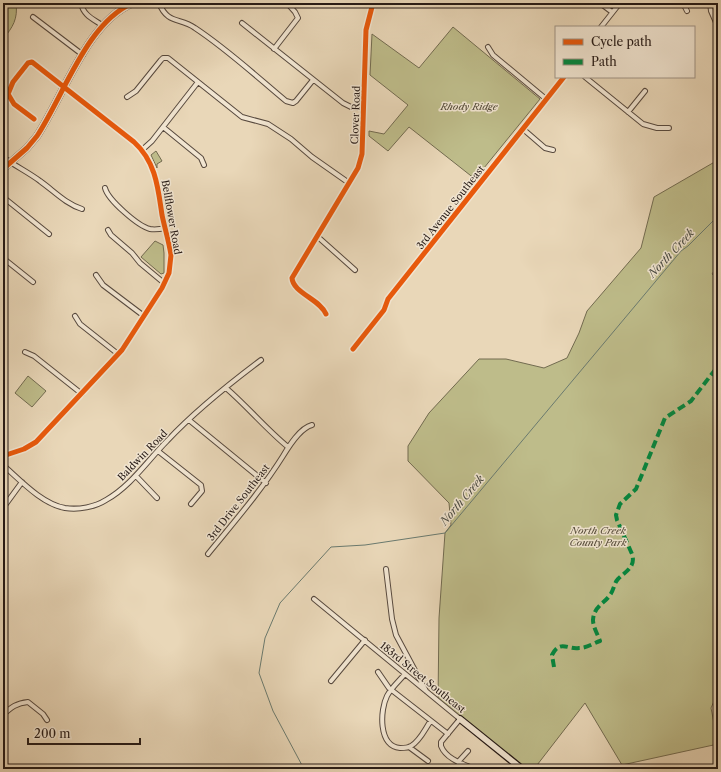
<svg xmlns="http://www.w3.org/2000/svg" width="721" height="772" font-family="'Libre Caslon Text',serif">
  <rect width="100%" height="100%" fill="#e9d7b8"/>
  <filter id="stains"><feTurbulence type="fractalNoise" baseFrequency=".005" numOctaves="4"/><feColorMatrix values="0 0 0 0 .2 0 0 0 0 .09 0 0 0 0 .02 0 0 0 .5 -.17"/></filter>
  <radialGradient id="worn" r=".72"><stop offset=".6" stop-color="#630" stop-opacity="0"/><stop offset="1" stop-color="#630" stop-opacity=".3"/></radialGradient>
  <path fill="#bebc8a" stroke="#726b50" d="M3,3h13c2,16 -3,24 -13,36z
    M453,27l87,72 -65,80 -66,-52 -21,24 -19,-15v-5l15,3 24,-29 -38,-30 2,-41 47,34z
    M156,151l6,10 -5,3v4l-6,-13z
    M718,160v105l-6,9 6,5v413l-7,16 7,36 -96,21 -37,-62 -51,66h-13l-83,-67 1,-84 6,-85 6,-8 -2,-22 -41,-42v-15l21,-33 50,-54h27l38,9 23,-10 12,-25 8,-22 54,-63 13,-51z
    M155,241l8,4 1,8v20l-3,1 -20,-17z
    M28,376l18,15 -14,16 -17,-14z"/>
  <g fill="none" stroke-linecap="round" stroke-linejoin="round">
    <path stroke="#6a7a6f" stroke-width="1" d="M304,769l-31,-58 -14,-38 6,-35 15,-35 51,-56 34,-2 80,-12 236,-282 7,-5 30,-30"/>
    <defs>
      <path id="street" d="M81,3c2,12 12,16 21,22
        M159,3c9,22 21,14 36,25 32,21 61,48 91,73l7,2 3,-2 17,-21
        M600,3l12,9
        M683,3l4,8
        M710,3l1,8 7,16
        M33,17l50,38
        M242,23l101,80 8,4 13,1
        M601,27l19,-24
        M488,47l5,8 53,44
        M274,49l24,-31 -3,-6 -8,-9
        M585,77l58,47 14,4h12
        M127,97l9,-6 25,-31 2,-2h5l74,59 26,7 23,15 21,18 37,26
        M628,112l17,-21
        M163,127l38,31 3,7
        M523,129l22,19 8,2
        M142,150l10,-9 46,-59
        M3,157c12,9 25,15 37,24 14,10 26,23 42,28
        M105,188c3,12 33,38 45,41 5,1 11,0 16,-1
        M3,197l46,37
        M108,230l3,5 21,18 8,10 24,20
        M318,237l37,33
        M3,258l30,24
        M96,275l7,10 41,31
        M326,314c-6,-15 -33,-21 -34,-36l66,-110 4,-14 4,-124 7,-27
        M75,316l5,8 38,30
        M353,349l31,-39 4,-11 176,-222
        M25,352l9,4 48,38
        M226,388c22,19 40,41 62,59
        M189,420l77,63
        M158,451l43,34 1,6 -11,13
        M3,456l21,-7 12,-7 86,-92 40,-62 7,-15 2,-18c-2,-13 -6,-26 -9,-40 -4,-27 -6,-53 -28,-73l-102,-80 -4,1 -15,19 -5,12 6,10 20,15
        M3,465c17,15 39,39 62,43 14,2 30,-1 41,-8 25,-14 41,-39 61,-59 28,-30 62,-57 94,-81
        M136,476l21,22
        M3,508l19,-26
        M208,554c26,-32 53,-63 75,-98 6,-10 17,-28 29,-31
        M386,569l6,50 4,16 30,56
        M314,599l146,120 -19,23v4c5,13 22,18 34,23
        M378,672l11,16 59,46
        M405,674c-6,7 -14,14 -18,22 -7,14 -9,50 13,52 3,0 8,0 11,-2 9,-5 14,-17 19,-24
        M331,681l34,-41
        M3,715c8,-8 14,-12 25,-13l15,12 4,6
        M409,747l19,14
        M458,762l10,-11"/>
      <path id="secondary" d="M3,169l24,-21 10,-12c27,-41 50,-114 96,-133
        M460,719l62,50"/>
    </defs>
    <use href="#street" stroke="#57493e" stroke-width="6"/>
    <use href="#secondary" stroke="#261a16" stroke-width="8"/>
    <use href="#street" stroke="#f1e5d1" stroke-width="4"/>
    <use href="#secondary" stroke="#f1e5d1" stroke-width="5.5"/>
    <path stroke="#00873e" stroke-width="4" stroke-dasharray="8 4" stroke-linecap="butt" d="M554,667l-2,-12c8,-16 16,-5 27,-7 8,0 15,-5 21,-7 -2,-6 -7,-14 -7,-21 1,-14 11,-16 17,-25 4,-5 4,-12 8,-16 8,-8 18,-12 14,-25l-15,-34 -1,-5 4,-11 16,-15 29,-71 26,-17 27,-35"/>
    <defs>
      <path id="cycleway" d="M3,169l24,-21 10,-12c27,-41 50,-114 96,-133
        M326,314c-6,-15 -33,-21 -34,-36l66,-110 4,-14 4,-124 7,-27
        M353,349l31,-39 4,-11 176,-222
        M3,456l21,-7 12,-7 86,-92 40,-62 7,-15 2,-18c-2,-13 -6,-26 -9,-40 -4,-27 -6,-53 -28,-73l-102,-80 -4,1 -15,19 -5,12 6,10 20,15"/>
    </defs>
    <use href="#cycleway" stroke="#f1e5d1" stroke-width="8"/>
    <use href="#cycleway" stroke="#e8590c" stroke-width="5"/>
  </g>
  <g text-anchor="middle" stroke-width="3" stroke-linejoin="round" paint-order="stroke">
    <g font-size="10" font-style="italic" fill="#544b39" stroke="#f1e5d1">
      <text x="469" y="110">Rhody Ridge</text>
      <text x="598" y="534">North Creek<tspan x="598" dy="12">County Park</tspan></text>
    </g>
    <g font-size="10" fill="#261a16" stroke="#f1e5d1">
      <text transform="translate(355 115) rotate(-88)" y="4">Clover Road</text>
      <text transform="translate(450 207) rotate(-52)" y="4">3rd Avenue Southeast</text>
      <text transform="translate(172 217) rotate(80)" y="4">Bellflower Road</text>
      <text transform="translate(142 455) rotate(-46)" y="4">Baldwin Road</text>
      <text transform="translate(238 502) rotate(-52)" y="4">3rd Drive Southeast</text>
      <text transform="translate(423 677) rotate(39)" y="4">183rd Street Southeast</text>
    </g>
    <g font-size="11" font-style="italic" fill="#484a42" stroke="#f1e5d1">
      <text transform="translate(671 253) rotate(-47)" y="4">North Creek</text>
      <text transform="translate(462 500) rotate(-50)" y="4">North Creek</text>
    </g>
  </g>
  <rect width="721" height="772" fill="none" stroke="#e9d7b8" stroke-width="16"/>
  <rect x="4" y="4" width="713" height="764" fill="none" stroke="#261a16" stroke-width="2"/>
  <rect x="8" y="8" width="705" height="756" fill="none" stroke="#261a16"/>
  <rect x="555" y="26" width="140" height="52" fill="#f1e5d1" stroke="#a09486"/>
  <rect x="563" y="39" width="20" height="6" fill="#e8590c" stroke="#a09486"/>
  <text x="591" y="46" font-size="12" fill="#261a16">Cycle path</text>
  <rect x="563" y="59" width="20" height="6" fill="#00873e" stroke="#a09486"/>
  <text x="591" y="66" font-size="12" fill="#261a16">Path</text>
  <path d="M28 738v6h112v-6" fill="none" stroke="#261a16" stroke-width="2"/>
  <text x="34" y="738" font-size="12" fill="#261a16" stroke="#f1e5d1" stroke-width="3" paint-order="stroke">200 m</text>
  <rect width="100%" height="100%" filter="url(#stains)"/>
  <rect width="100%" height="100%" fill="url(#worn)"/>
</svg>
